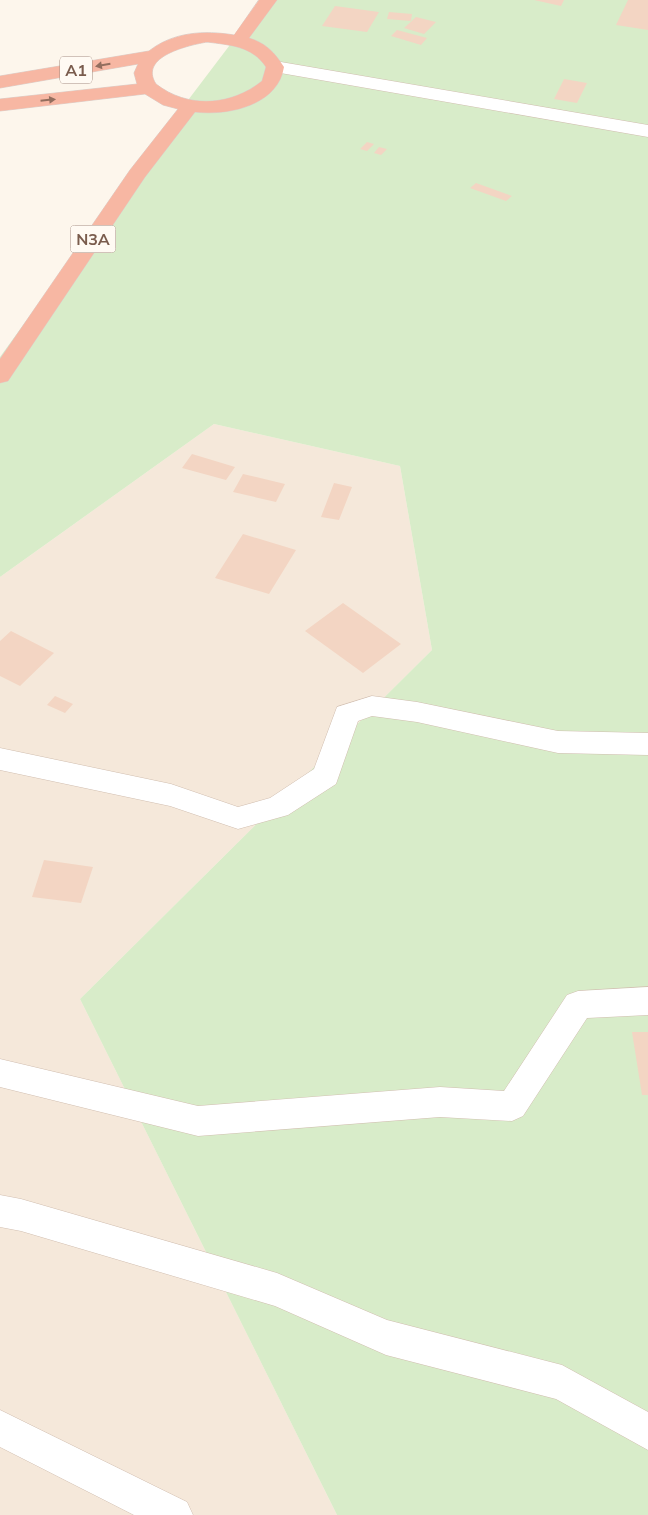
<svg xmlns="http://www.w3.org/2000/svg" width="648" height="1515" font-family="Mulish,sans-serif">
  <rect width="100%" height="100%" fill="#fdf6ec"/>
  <path fill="#f5e8da" d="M214,424l186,42 32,184 -352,349 257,516h-337v-938z"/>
  <path fill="#d8ecc9" d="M264,0h384v1515h-311l-257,-516 352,-349 -32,-184 -186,-42 -214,153v-220l151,-208z"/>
  <path fill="#f3d5c3" d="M534,0h30l-3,6z
    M628,0h20v30l-32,-5z
    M335,6l44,6 -12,20 -45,-6z
    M389,12l23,2 -1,7 -24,-2z
    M416,17l20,5 -12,12 -20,-6z
    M397,30l30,8 -6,7 -30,-9z
    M564,79l23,4 -10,20 -23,-4z
    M367,142l7,2 -7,7 -7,-2z
    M379,147l8,2 -6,6 -7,-2z
    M476,183l36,13 -6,5 -36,-13z
    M192,454l43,13 -9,13 -44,-12z
    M243,474l42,10 -9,18 -43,-10z
    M334,483l18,4 -13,33 -18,-3z
    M243,534l53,16 -27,44 -54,-16z
    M343,603l58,41 -38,29 -58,-42z
    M11,631l43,22 -34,33 -20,-10v-35z
    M55,696l18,8 -8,9 -18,-8z
    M44,860l49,7 -12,36 -49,-6z
    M632,1032h16v63h-6z"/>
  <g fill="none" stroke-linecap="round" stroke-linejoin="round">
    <defs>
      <path id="minor" d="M275,61l373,64v12l-379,-66 -3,-4 3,-4z
        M372,696l45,6 141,29 90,2v22l-90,-2 -141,-31 -45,-6 -14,5 -22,63 -48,31 -50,14 -68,-23 -170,-36v-22l171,36 67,23 32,-9 44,-29 23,-62z
        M648,987v28l-61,3 -64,98 -11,5 -72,-4 -242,19 -198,-49v-28l198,47 242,-19 64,4 63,-96 11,-4z
        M0,1195l21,4 256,74 110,47 175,45 86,47v38l-92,-51 -170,-44 -111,-49 -254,-75 -21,-4z
        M0,1410l187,92 6,13h-59l-134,-68z"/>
      <path id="highway" d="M259,0h18l-28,38c17,5 26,15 35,29 -6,38 -55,49 -89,45l-50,65 -137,204 -8,2v-24l130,-189 48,-61 -15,-4 -18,-11 -145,17v-12l137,-15 -3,-11 4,-9 -138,24v-12l149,-25c24,-19 55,-21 85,-16zM207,42c23,3 45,4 59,25l-4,14c-31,25 -74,28 -106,3 -18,-28 34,-39 51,-42z"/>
    </defs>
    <use href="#minor" stroke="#d1beb0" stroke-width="1"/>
    <use href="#highway" stroke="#dad1cd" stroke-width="1"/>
    <use href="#minor" fill="#fff" fill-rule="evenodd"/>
    <use href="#highway" fill="#f7b7a3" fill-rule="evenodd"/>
  </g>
  <defs><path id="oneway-solid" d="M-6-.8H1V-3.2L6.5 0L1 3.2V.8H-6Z" transform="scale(1.25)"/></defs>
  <g fill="#936e5e">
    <use href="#oneway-solid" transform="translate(103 65) rotate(170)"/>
    <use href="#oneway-solid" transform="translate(48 100) rotate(-6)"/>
  </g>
  <g text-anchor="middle" stroke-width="4.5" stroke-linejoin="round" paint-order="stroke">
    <g fill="#fffaf3" stroke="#a28b7f" stroke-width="1">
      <rect x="60" y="56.5" width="32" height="27" rx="4"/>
      <rect x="70.5" y="225.5" width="45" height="27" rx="4"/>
    </g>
    <g font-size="16" font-weight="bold" fill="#7a5c4d">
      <text x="76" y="76">A1</text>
      <text x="93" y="245">N3A</text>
    </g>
  </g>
</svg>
